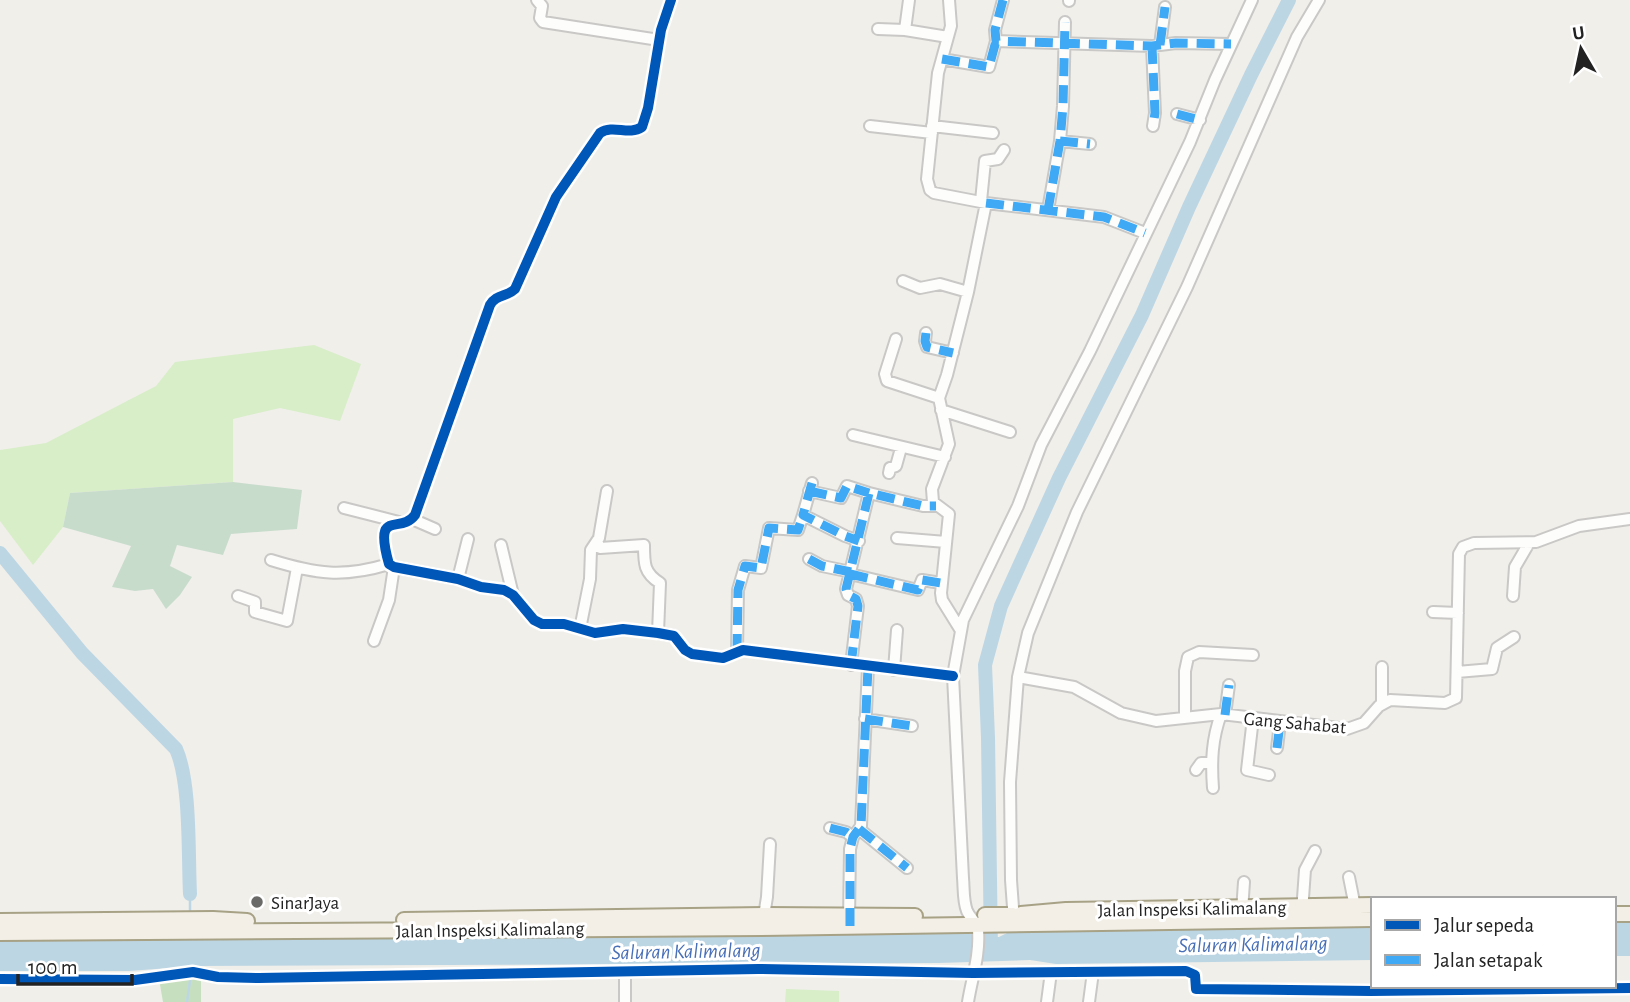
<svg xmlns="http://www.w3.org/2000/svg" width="1630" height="1002" font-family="'Alegreya Sans',sans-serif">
  <rect width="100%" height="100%" fill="#f0efea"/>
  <path fill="#d7eec8" d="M314,345l47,19 -21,57 -60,-13 -47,11v63l-163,11 -7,34 -30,38 -33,-44v-71l46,-7 110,-57 19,-24z
    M786,989l53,2v11h-54z"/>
  <path fill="#c6e0bf" d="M201,974v28h-38l-4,-23z"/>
  <path fill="#c8dccc" d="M233,482l69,8 -5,39 -66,5 -8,21 -46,-10 -7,21 22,11 -12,18 -14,14 -13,-20 -18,2 -23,-4 19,-41 -68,-19 7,-34z"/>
  <path fill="#bdd6e4" d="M1614,921h16v35h-16z
    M1373,924v36l-317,4 -26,-4 -91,3 -742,3 -68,5h-129v-33l934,-5 28,-3 13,6 24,1 16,-8z"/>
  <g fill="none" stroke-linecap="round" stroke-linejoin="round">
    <path stroke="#bdd6e4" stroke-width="2.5" d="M190,894v16
      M187,1002l3,-21"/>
    <path stroke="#bdd6e4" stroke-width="14" d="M0,553l82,100 94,96c15,33 12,107 14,145
      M991,951l-3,-213 -3,-73 16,-59 58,-128 83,-163 47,-108 62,-132 38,-75"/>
    <defs>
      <path id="minor" d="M537,0l5,6 -2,12 3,4 116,18
        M671,0l-10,30 -13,78 -6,19c-14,9 -28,-3 -42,6l-44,64 -41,92c-8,8 -19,5 -25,16l-75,210c-15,20 -42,-8 -26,49l5,3 64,12 23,8 23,3 9,5 21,25 8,4h22l31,9 28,-4 35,4 16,3 11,14 7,4 31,4 20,-8 210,26
        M949,0l2,26 -13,47 -11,106 3,11 4,3 52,10 118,14 41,16
        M1003,0l-8,30 1,11 156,5 24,-3 55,1
        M1069,1v-1
        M878,29l27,1 43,7
        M905,30l4,-30
        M1160,45l5,-38
        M1152,46l3,67 -2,13
        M942,59l47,8 7,-26
        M1177,114l23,6
        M870,126l62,7
        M932,126l61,7
        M1060,141l30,3
        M981,201l4,-40 13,-2 6,-9
        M1048,210l12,-69 3,-35 2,-84
        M903,281l17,7 20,-4 28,8
        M926,333l-1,8 2,6 26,6
        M896,339l-11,35 2,7 52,17
        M941,410l69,22
        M853,435l92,22
        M889,473l1,-5 6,-2 5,-18
        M812,483l-9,32 42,21 14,5
        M809,491l32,7 6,-12 22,7
        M344,508l55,14
        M412,519l23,10
        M897,538l49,4
        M597,542l3,6 44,-3c0,19 0,28 16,38l-2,50
        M501,545l12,50
        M809,559l13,7 29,6
        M271,560c45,14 72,18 118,4
        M850,574l68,16 4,-10 19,3
        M458,579l10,-40
        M238,596l17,6v10l32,9 10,-53
        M1513,596l2,-29 14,-24
        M1433,612l25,1
        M580,629l10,-50 1,-29 8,-12 8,-47
        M960,629l-18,-29 -1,-7 8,-79 -16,-12 -1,-13 17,-45 -10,-46 8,-23 21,-83 18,-89
        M374,641l15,-41 5,-33
        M737,652l1,-62 7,-24 16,2 8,-40 29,2 5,-15
        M851,665l7,-59 -2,-7 -8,-4 -2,-6 23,-96 54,13h13
        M1382,667v37
        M894,670l3,-40
        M1457,672l35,-3 5,-21 17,-11
        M1018,677l56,10 47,26 35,8 65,-7 126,15 17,-6 15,-17 11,-6 55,3 11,-5 3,-144 4,-7 11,-4 62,-1 43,-16 51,-7
        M1225,715l4,-30
        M1185,718v-47l3,-14 11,-5 54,3
        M1253,718l-6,52 22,5
        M865,719l47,7
        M1277,748l3,-25
        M1196,770l5,-7h10
        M1213,788c-2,-27 -1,-49 8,-74
        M830,828l16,4 7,5
        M859,829l48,39
        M1349,877l7,35
        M1242,911l2,-29
        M1302,912l3,-42 10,-19
        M849,920l1,-71 3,-12 8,-11 7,-159
        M1014,921l-3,-41 -1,-98 8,-105 10,-44 49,-121 110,-225 110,-250 22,-37
        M763,922l4,-25 3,-53
        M0,979l135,1 58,-8 25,5 41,1 499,-9 215,4 213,-2 9,4 1,14 175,2 259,-3
        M625,1002v-31
        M968,1002c4,-25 12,-46 10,-72 -1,-8 -8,-12 -11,-19 -4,-10 -3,-22 -4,-33l-10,-202 10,-56 55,-114 23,-61 49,-94 100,-209 25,-62 37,-80
        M1047,1002l4,-30
        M1089,1002l4,-30"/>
      <path id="major" d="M1021,914l45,-4 307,-5
        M1614,914h16
        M985,915h27l11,8
        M404,920l360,-5 151,1
        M0,921l213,-2 34,2
        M0,933l762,-5 611,-9"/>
    </defs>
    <use href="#minor" stroke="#c9c8c6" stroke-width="14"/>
    <use href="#major" stroke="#a7a186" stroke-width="18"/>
    <use href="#minor" stroke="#fdfdfc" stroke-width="10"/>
    <use href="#major" stroke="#f3efe6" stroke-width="14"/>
    <path stroke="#3fa9f5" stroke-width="9" stroke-dasharray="18 9" stroke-linecap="butt" d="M1003,0l-8,30 1,11 156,5 24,-3 55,1
      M1160,45l5,-38
      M1152,46l3,67 -2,13
      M942,59l47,8 7,-26
      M1177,114l23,6
      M1060,141l30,3
      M986,203l118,14 41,16
      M1048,210l12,-69 3,-35 2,-84
      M926,333l-1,8 2,6 26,6
      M812,483l-9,32 42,21 14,5
      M809,491l32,7 6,-12 22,7
      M809,559l13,7 29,6
      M850,574l68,16 4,-10 19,3
      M737,652l1,-62 7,-24 16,2 8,-40 29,2 5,-15
      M851,665l7,-59 -2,-7 -8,-4 -2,-6 23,-96 54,13h13
      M1225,715l4,-30
      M865,719l47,7
      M1277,748l3,-25
      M830,828l16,4 7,5
      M859,829l48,39
      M850,926v-77l3,-12 8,-11 7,-159"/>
    <defs>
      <path id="cycleway" d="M671,0l-10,30 -13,78 -6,19c-14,9 -28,-3 -42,6l-44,64 -41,92c-8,8 -19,5 -25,16l-75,210c-15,20 -42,-8 -26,49l5,3 64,12 23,8 23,3 9,5 21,25 8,4h22l31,9 28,-4 35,4 16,3 11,14 7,4 31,4 20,-8 210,26
        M0,979l135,1 58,-8 25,5 41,1 499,-9 215,4 213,-2 9,4 1,14 175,2 259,-3"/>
    </defs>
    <use href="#cycleway" stroke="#fff" stroke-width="15"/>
    <use href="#cycleway" stroke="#0057b8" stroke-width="10"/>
  </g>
  <circle fill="#6a6a68" stroke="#fff" stroke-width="2.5" cx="257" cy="902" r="7"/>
  <g text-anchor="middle" stroke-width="6" stroke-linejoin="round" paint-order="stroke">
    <g font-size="19" fill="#222" stroke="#fff">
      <text transform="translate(1295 722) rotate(5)" y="7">Gang Sahabat</text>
      <text transform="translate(1192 908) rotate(-1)" y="7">Jalan Inspeksi Kalimalang</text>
      <text transform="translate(490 929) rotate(-1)" y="7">Jalan Inspeksi Kalimalang</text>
    </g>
    <g font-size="19" fill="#222" stroke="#fff" text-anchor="start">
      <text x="271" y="909">SinarJaya</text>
    </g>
    <g font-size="21" font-style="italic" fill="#486fb7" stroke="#fff">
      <text transform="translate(1253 944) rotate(-1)" y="7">Saluran Kalimalang</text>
      <text transform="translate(686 951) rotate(-1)" y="7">Saluran Kalimalang</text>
    </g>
  </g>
  <rect x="1371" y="897" width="245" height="91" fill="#ffffff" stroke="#a7a7a7" stroke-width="2"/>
  <rect x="1385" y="920" width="35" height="10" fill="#0057b8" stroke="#a7a7a7" stroke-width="2"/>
  <text x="1434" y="932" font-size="21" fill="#222222">Jalur sepeda</text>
  <rect x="1385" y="955" width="35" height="10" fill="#3fa9f5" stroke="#a7a7a7" stroke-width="2"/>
  <text x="1434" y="967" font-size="21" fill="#222222">Jalan setapak</text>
  <g transform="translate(1581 49) rotate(351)" stroke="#ffffff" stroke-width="5" paint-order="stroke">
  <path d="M0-5L12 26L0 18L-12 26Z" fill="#222222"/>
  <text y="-10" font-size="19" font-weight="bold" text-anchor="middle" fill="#222222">U</text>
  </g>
  <path d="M18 974v10h114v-10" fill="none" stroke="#222222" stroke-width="3.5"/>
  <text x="28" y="974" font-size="21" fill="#222222" stroke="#ffffff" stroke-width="5" paint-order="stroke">100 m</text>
</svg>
